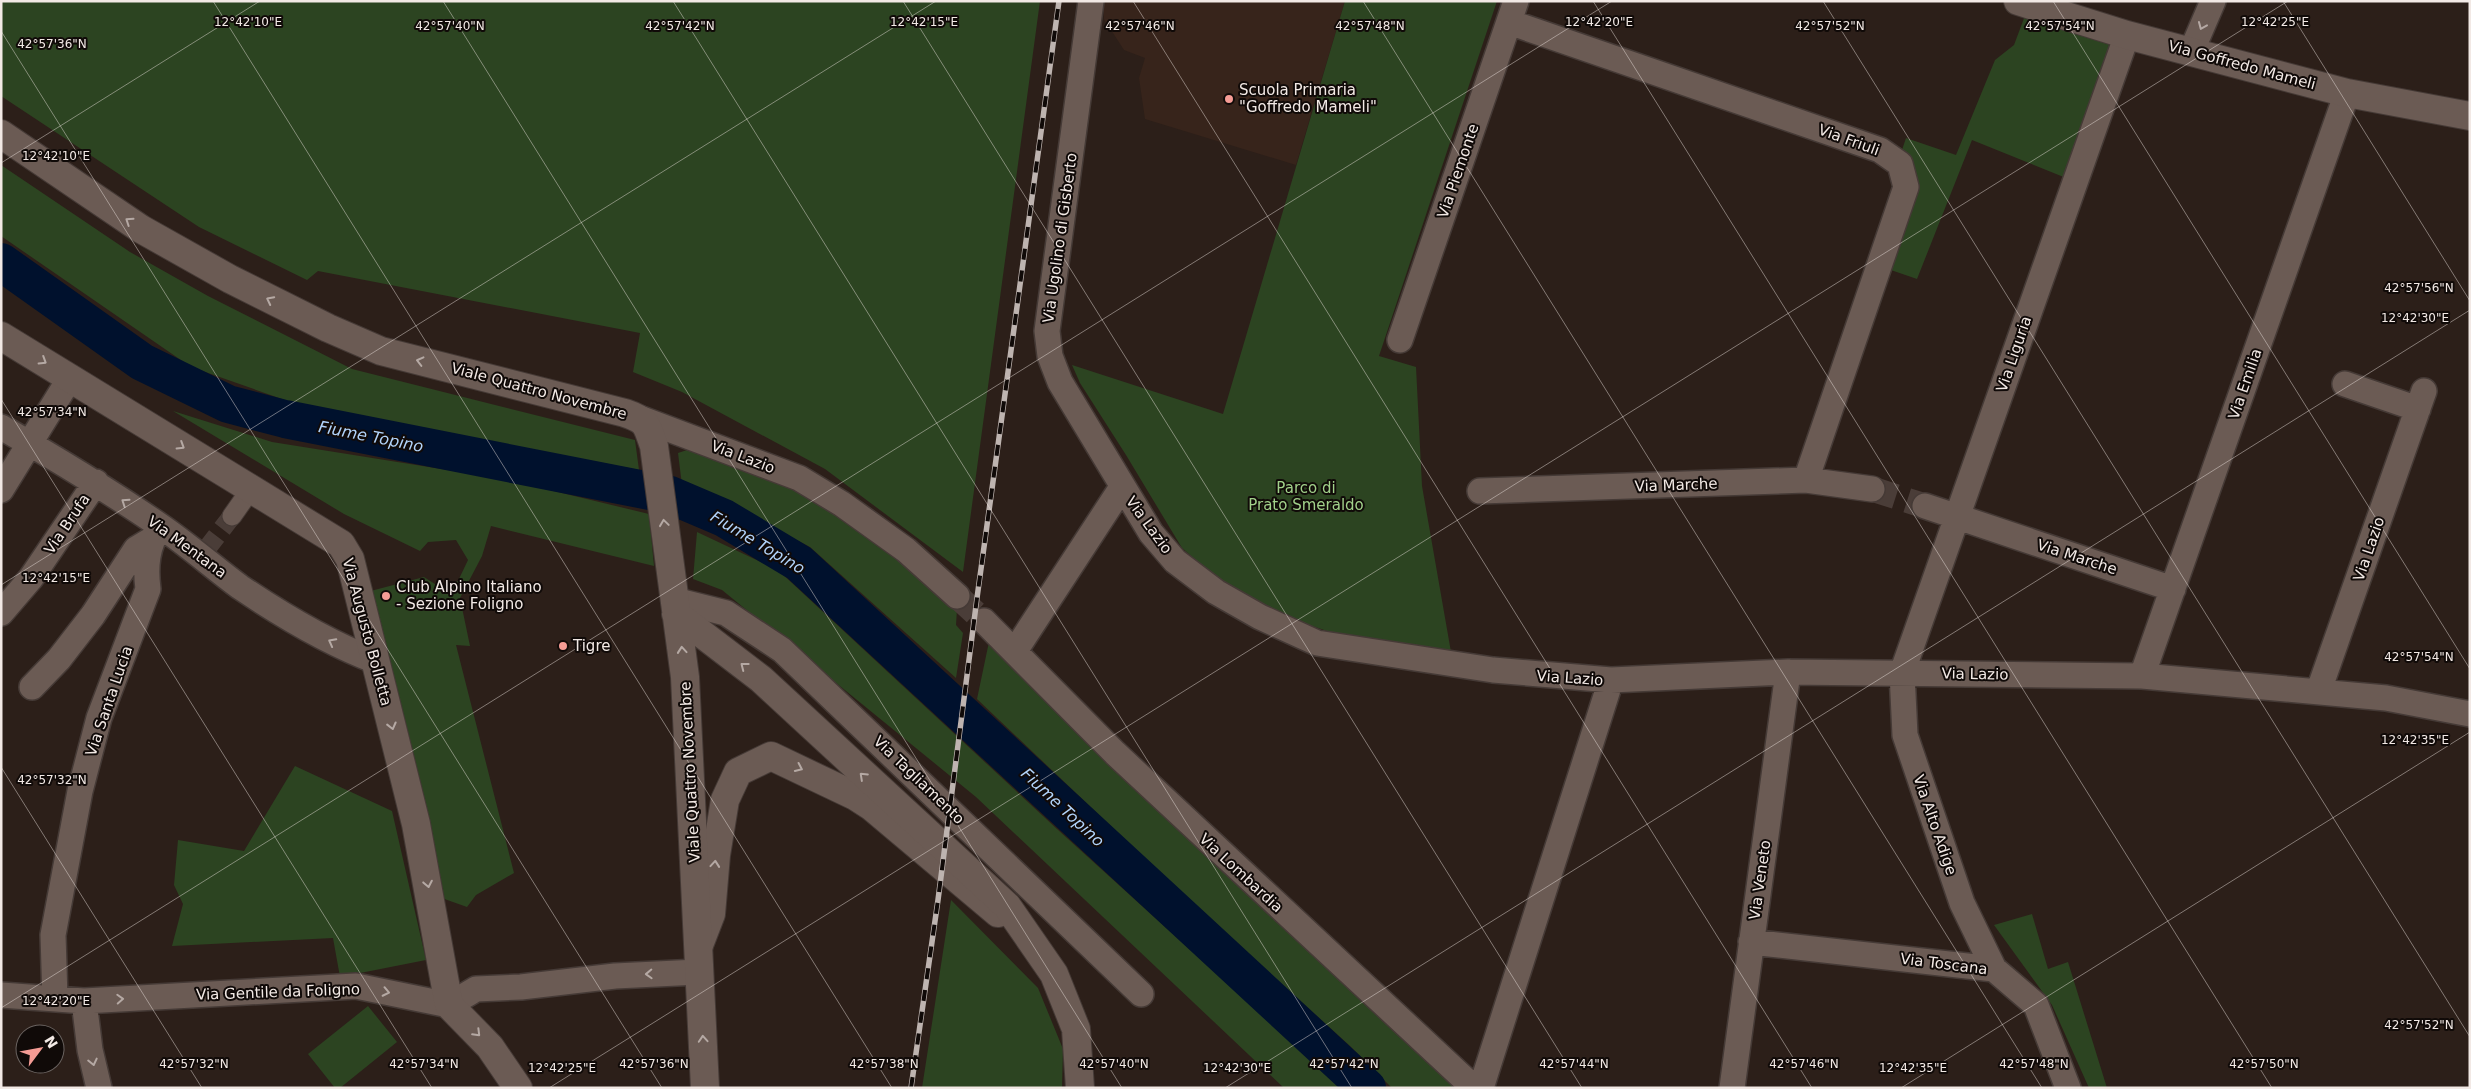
<svg xmlns="http://www.w3.org/2000/svg" width="2471" height="1089" font-family="'DejaVu Sans',sans-serif">
  <rect width="100%" height="100%" fill="#2c1f19"/>
  <path fill="#37241b" d="M1104,1h241l-49,164 -151,-46 -6,-41 6,-20 -21,-8 -20,-31z"/>
  <path fill="#2c4421" d="M1,1h1039l-77,571 -138,-103 -143,-77 -49,-20 7,-39 -322,-62 -11,9 -108,-53 -198,-131z
    M1345,1h152l-118,355 37,11 6,119 29,166 -106,-15 -63,-21 -55,-29 -45,-39 -56,-93 -46,-72 -8,-18 151,49z
    M2026,13l91,27 -51,138 -94,-38 -55,139 -32,-11 15,-112 6,-18 50,17 39,-95 19,-15z
    M1,165l129,87 78,44 144,73 283,71 4,30 -340,-65 -108,-38 -190,-131z
    M173,411l99,31 232,37 145,35 5,52 -163,-40 -9,30 -22,42 10,48 -14,-1 58,228 -38,22 -9,12 -31,-11 -73,-303 61,-16 17,11 17,-7 10,-21 -12,-20 -28,2 -8,9 -76,-37z
    M693,448l124,51 93,63 47,47 -1,16 7,8 -7,45 -146,-131 -90,-47 -38,-15 -4,-32z
    M697,532l81,38 279,259 286,259h-59l-308,-291 -254,-207 -29,-11z
    M990,637l476,451h-74l-42,-42 -172,-156 -201,-191z
    M295,766l97,45 34,149 -86,17 -7,-39 -161,8 11,-42 -9,-19 4,-45 66,11z
    M951,900l87,88 25,61 -1,39h-140z
    M2032,914l16,55 20,-7 39,126h-18l-37,-83 -58,-80z
    M368,1006l29,36 -57,46h-5l-27,-34z"/>
  <g fill="none" stroke-linecap="round" stroke-linejoin="round">
    <path stroke="#00112d" stroke-width="38" d="M1,262l141,100 86,42 57,15 385,76 54,23 75,45 568,525"/>
    <path stroke="#4a3d38" stroke-width="19" stroke-dasharray="19 9" stroke-linecap="butt" d="M205,551l27,-35"/>
    <path stroke="#4a3d38" stroke-width="25" stroke-dasharray="25 12" stroke-linecap="butt" d="M1872,489l53,17
      M957,596l27,25"/>
    <defs>
      <path id="pedestrian" d="M232,516l19,-27"/>
      <path id="minor" d="M1091,1l-44,330 3,25 10,26 91,151 24,28 41,31 44,25 57,26 176,27 118,10 177,-8 354,4 244,22 84,16
        M1509,22l371,128 20,14 6,23 -100,293
        M2192,50l21,-49
        M1400,340l116,-339
        M2345,384l73,25
        M642,419l157,59 43,26 64,46 51,46
        M1,427c54,31 107,63 158,98 28,19 54,42 81,62 43,29 88,56 136,74
        M1,490l69,-112
        M1480,491l326,-11 66,9
        M1925,506l248,83
        M674,600l52,13 56,37 359,344
        M1,613l30,-35 65,-96
        M984,621l131,132 359,335
        M1015,651l107,-164
        M2142,676l205,-583
        M32,687l27,-28 34,-44 43,-66 15,-9
        M2319,690l105,-299
        M1751,942l243,27 42,36 32,83
        M1994,969l-32,-66 -57,-168 -3,-62 225,-638
        M1,995l83,6 272,-15 93,19 27,-16 45,-2 94,-11 83,-4
        M55,999l-2,-64 27,-144 19,-73 49,-129c-3,-23 -1,-43 12,-63
        M84,1001l6,49 9,38
        M1481,1088l130,-408
        M1732,1088l56,-416"/>
      <path id="tertiary" d="M699,945l12,-31 5,-59 9,-55 13,-28 33,-16 84,40 17,11 126,106"/>
      <path id="secondary" d="M2018,1l109,34 220,58 123,23
        M1,134l140,95 89,50 98,49 53,23 244,62c23,8 21,11 29,33l31,231 20,411
        M1,336l340,208 9,15 66,265 33,181 41,42 28,41
        M676,614l85,65 246,227 47,68 22,55 4,59"/>
    </defs>
    <use href="#pedestrian" stroke="#453a36" stroke-width="21"/>
    <use href="#minor" stroke="#453a36" stroke-width="28"/>
    <use href="#tertiary" stroke="#453a36" stroke-width="30"/>
    <use href="#secondary" stroke="#453a36" stroke-width="30"/>
    <use href="#pedestrian" stroke="#6b5b54" stroke-width="19"/>
    <use href="#minor" stroke="#6b5b54" stroke-width="25"/>
    <use href="#tertiary" stroke="#6b5b54" stroke-width="28"/>
    <use href="#secondary" stroke="#6b5b54" stroke-width="28"/>
    <defs>
      <path id="rail" d="M911,1088l27,-188 39,-302 82,-597"/>
    </defs>
    <use href="#rail" stroke="#beb4b0" stroke-width="5.5"/>
    <use href="#rail" stroke="#100a08" stroke-width="4" stroke-dasharray="11" stroke-linecap="butt"/>
  </g>
  <defs><path id="oneway-chevron" d="M-2-3.5L2.5 0L-2 3.5" fill="none" stroke-width="1.6" stroke-linecap="round" stroke-linejoin="round" transform="scale(1.25)"/></defs>
  <g stroke="#b5a9a4">
    <use href="#oneway-chevron" transform="translate(2202 26) rotate(113)"/>
    <use href="#oneway-chevron" transform="translate(129 221) rotate(-146)"/>
    <use href="#oneway-chevron" transform="translate(270 300) rotate(-153)"/>
    <use href="#oneway-chevron" transform="translate(43 361) rotate(32)"/>
    <use href="#oneway-chevron" transform="translate(420 361) rotate(-166)"/>
    <use href="#oneway-chevron" transform="translate(181 446) rotate(32)"/>
    <use href="#oneway-chevron" transform="translate(125 502) rotate(-146)"/>
    <use href="#oneway-chevron" transform="translate(664 523) rotate(-98)"/>
    <use href="#oneway-chevron" transform="translate(332 642) rotate(-152)"/>
    <use href="#oneway-chevron" transform="translate(682 650) rotate(-95)"/>
    <use href="#oneway-chevron" transform="translate(744 666) rotate(-142)"/>
    <use href="#oneway-chevron" transform="translate(392 726) rotate(76)"/>
    <use href="#oneway-chevron" transform="translate(799 768) rotate(25)"/>
    <use href="#oneway-chevron" transform="translate(863 776) rotate(-137)"/>
    <use href="#oneway-chevron" transform="translate(715 864) rotate(-85)"/>
    <use href="#oneway-chevron" transform="translate(428 884) rotate(79)"/>
    <use href="#oneway-chevron" transform="translate(649 974) rotate(178)"/>
    <use href="#oneway-chevron" transform="translate(386 992) rotate(12)"/>
    <use href="#oneway-chevron" transform="translate(120 999) rotate(-3)"/>
    <use href="#oneway-chevron" transform="translate(477 1033) rotate(45)"/>
    <use href="#oneway-chevron" transform="translate(703 1039) rotate(-94)"/>
    <use href="#oneway-chevron" transform="translate(93 1062) rotate(77)"/>
  </g>
  <path fill="none" stroke="#f2e9e5" stroke-width="1" stroke-opacity="0.45" d="M213,1l679,1087M443,1l679,1087M673,1l679,1087M903,1l679,1087M1133,1l679,1087M1363,1l679,1087M1593,1l679,1087M1823,1l647,1036M2053,1l417,668M2283,1l187,300M1,31l661,1057M1,163l259,-162M1,399l431,689M1,585l935,-584M1,767l201,321M1,1008l1611,-1007M549,1088l1739,-1087M1225,1088l1245,-778M1901,1088l569,-356"/>
  <g fill="#f59c95" stroke="#100a08" stroke-width="2">
    <circle cx="1229" cy="99" r="5"/>
    <circle cx="386" cy="596" r="5"/>
    <circle cx="563" cy="646" r="5"/>
  </g>
  <g text-anchor="middle" stroke-width="4" stroke-linejoin="round" paint-order="stroke">
    <g font-size="15" fill="#f2e9e5" stroke="#100a08">
      <text transform="translate(2242 65) rotate(15)" y="5">Via Goffredo Mameli</text>
      <text transform="translate(1849 140) rotate(20)" y="5">Via Friuli</text>
      <text transform="translate(1458 171) rotate(-71)" y="5">Via Piemonte</text>
      <text transform="translate(1060 238) rotate(-82)" y="5">Via Ugolino di Gisberto</text>
      <text transform="translate(2014 354) rotate(-71)" y="5">Via Liguria</text>
      <text transform="translate(2245 384) rotate(-71)" y="5">Via Emilia</text>
      <text transform="translate(539 391) rotate(15)" y="5">Viale Quattro Novembre</text>
      <text transform="translate(743 457) rotate(21)" y="5">Via Lazio</text>
      <text transform="translate(1676 485) rotate(-2)" y="5">Via Marche</text>
      <text transform="translate(67 524) rotate(-56)" y="5">Via Brufa</text>
      <text transform="translate(1149 525) rotate(54)" y="5">Via Lazio</text>
      <text transform="translate(187 547) rotate(36)" y="5">Via Mentana</text>
      <text transform="translate(2369 549) rotate(-71)" y="5">Via Lazio</text>
      <text transform="translate(2077 557) rotate(18)" y="5">Via Marche</text>
      <text transform="translate(367 632) rotate(75)" y="5">Via Augusto Bolletta</text>
      <text transform="translate(1975 674) rotate(1)" y="5">Via Lazio</text>
      <text transform="translate(1570 678) rotate(4)" y="5">Via Lazio</text>
      <text transform="translate(109 701) rotate(-71)" y="5">Via Santa Lucia</text>
      <text transform="translate(690 772) rotate(-93)" y="5">Viale Quattro Novembre</text>
      <text transform="translate(919 780) rotate(44)" y="5">Via Tagliamento</text>
      <text transform="translate(1935 825) rotate(71)" y="5">Via Alto Adige</text>
      <text transform="translate(1241 873) rotate(43)" y="5">Via Lombardia</text>
      <text transform="translate(1760 880) rotate(-82)" y="5">Via Veneto</text>
      <text transform="translate(1944 964) rotate(7)" y="5">Via Toscana</text>
      <text transform="translate(278 992) rotate(-2)" y="5">Via Gentile da Foligno</text>
    </g>
    <g font-size="15" fill="#f2e9e5" stroke="#100a08" text-anchor="start">
      <text x="1239" y="95">Scuola Primaria<tspan x="1239" dy="17">"Goffredo Mameli"</tspan></text>
      <text x="396" y="592">Club Alpino Italiano<tspan x="396" dy="17">- Sezione Foligno</tspan></text>
      <text x="573" y="651">Tigre</text>
    </g>
    <g font-size="15" fill="#a1d18a" stroke="#100a08">
      <text x="1306" y="493">Parco di<tspan x="1306" dy="17">Prato Smeraldo</tspan></text>
    </g>
    <g font-size="16" font-style="italic" fill="#b1d3fa" stroke="#100a08">
      <text transform="translate(371 436) rotate(11)" y="6">Fiume Topino</text>
      <text transform="translate(758 542) rotate(31)" y="6">Fiume Topino</text>
      <text transform="translate(1063 807) rotate(43)" y="6">Fiume Topino</text>
    </g>
  </g>
  <g font-size="12" text-anchor="middle" fill="#f2e9e5" stroke="#100a08" stroke-width="4" stroke-linejoin="round" paint-order="stroke">
    <text x="924" y="26">12°42'15"E</text>
    <text x="1599" y="26">12°42'20"E</text>
    <text x="248" y="26">12°42'10"E</text>
    <text x="2275" y="26">12°42'25"E</text>
    <text x="450" y="30">42°57'40"N</text>
    <text x="680" y="30">42°57'42"N</text>
    <text x="1140" y="30">42°57'46"N</text>
    <text x="1370" y="30">42°57'48"N</text>
    <text x="1830" y="30">42°57'52"N</text>
    <text x="2060" y="30">42°57'54"N</text>
    <text x="52" y="48">42°57'36"N</text>
    <text x="56" y="160">12°42'10"E</text>
    <text x="2419" y="292">42°57'56"N</text>
    <text x="2415" y="322">12°42'30"E</text>
    <text x="52" y="416">42°57'34"N</text>
    <text x="56" y="582">12°42'15"E</text>
    <text x="2419" y="661">42°57'54"N</text>
    <text x="2415" y="744">12°42'35"E</text>
    <text x="52" y="784">42°57'32"N</text>
    <text x="56" y="1005">12°42'20"E</text>
    <text x="2419" y="1029">42°57'52"N</text>
    <text x="194" y="1068">42°57'32"N</text>
    <text x="424" y="1068">42°57'34"N</text>
    <text x="654" y="1068">42°57'36"N</text>
    <text x="884" y="1068">42°57'38"N</text>
    <text x="1114" y="1068">42°57'40"N</text>
    <text x="1344" y="1068">42°57'42"N</text>
    <text x="1574" y="1068">42°57'44"N</text>
    <text x="1804" y="1068">42°57'46"N</text>
    <text x="2034" y="1068">42°57'48"N</text>
    <text x="2264" y="1068">42°57'50"N</text>
    <text x="562" y="1072">12°42'25"E</text>
    <text x="1237" y="1072">12°42'30"E</text>
    <text x="1913" y="1072">12°42'35"E</text>
  </g>
  <rect width="2471" height="1089" fill="none" stroke="#f2e9e5" stroke-width="5"/>
  <g transform="translate(40 1049) rotate(58)"><circle r="24" fill="#100a08" stroke="#6a6360"/>
  <path d="M0-4L9 19L0 12L-9 19Z" fill="#f59c95"/>
  <text y="-8" font-size="14" font-weight="bold" text-anchor="middle" fill="#f2e9e5">N</text>
  </g>
</svg>
